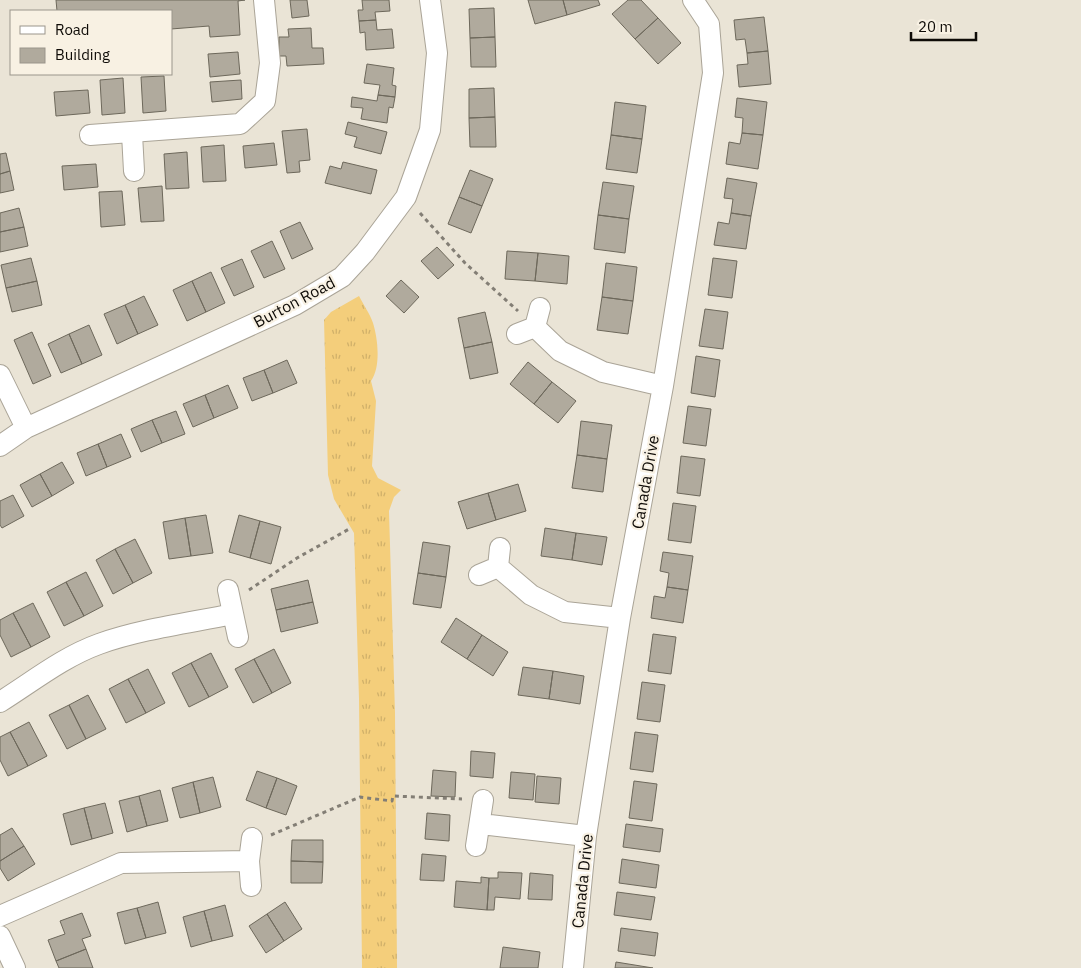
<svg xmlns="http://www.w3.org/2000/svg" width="1081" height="968" font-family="'IBM Plex Sans',sans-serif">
  <defs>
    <pattern id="grass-tufts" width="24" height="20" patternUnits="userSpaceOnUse" patternTransform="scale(1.25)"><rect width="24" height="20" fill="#f4ce7b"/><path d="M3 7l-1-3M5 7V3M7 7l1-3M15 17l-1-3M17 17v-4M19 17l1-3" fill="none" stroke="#d0b069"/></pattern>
  </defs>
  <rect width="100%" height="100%" fill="#eae4d6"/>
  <path fill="url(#grass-tufts)" d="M359,296c4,8 11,18 14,27 5,16 8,44 -2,58l5,20 -4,65 6,12 23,12 -7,7 -5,14 6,202 2,255h-35l-3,-269 -5,-166 -20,-34 -6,-24 -4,-155 7,-8z"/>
  <path fill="#b0aa9d" stroke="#6d685b" d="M56,0h189l-7,1 2,34 -30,2 -1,-11 -38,3v-18h-114z
    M290,0h17l2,16 -17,2z
    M362,0h27l1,11 -15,1 1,8 -17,1 -1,-11h5z
    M528,0h35l4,15 -32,9z
    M563,0h35l2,5 -33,10z
    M628,0h13l17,18 -23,21 -23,-25z
    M494,8l1,29 -25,1 -1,-29z
    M764,17l4,34 -21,2 -2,-14 -9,1 -2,-20z
    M658,18l23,25 -23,21 -23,-25z
    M376,20l1,10 15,-1 2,19 -28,2 -1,-18 -5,1 -1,-12z
    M311,28l1,20h11l1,16 -37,2 -1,-10h-7v-19h10l-1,-8z
    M495,37l1,30h-25l-1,-29z
    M768,51l3,33 -32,3 -2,-22 11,-1 -1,-11z
    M238,52l2,22 -30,3 -2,-23z
    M367,64l27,4 -2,17 4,1 -1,11 -17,-2 2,-10 -16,-2z
    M164,76l2,35 -23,2 -2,-36z
    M123,78l2,35 -23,2 -2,-35z
    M241,80l1,19 -30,3 -2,-20z
    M494,88l1,29 -26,1v-29z
    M88,90l2,23 -34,3 -2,-24z
    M378,95l17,2 -2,11 -4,-1 -2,16 -26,-4 2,-11 -12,-1 1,-10 25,4z
    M737,98l30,4 -4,33 -21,-2 1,-15 -8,-1z
    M615,102l31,4 -4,33 -31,-4z
    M495,117l1,30h-26l-1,-29z
    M348,122l39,10 -6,22 -27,-7 3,-10 -12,-3z
    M307,129l3,31 -11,1 1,11 -13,1 -5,-42z
    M742,133l21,2 -5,34 -32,-5 3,-22 11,2z
    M611,135l31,4 -5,34 -31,-4z
    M274,143l3,22 -32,3 -2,-22z
    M224,145l2,36 -23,1 -2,-35z
    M187,152l2,36 -23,1 -2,-35z
    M6,153l4,18 -10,3v-20z
    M343,162l34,8 -6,24 -46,-11 5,-17 11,3z
    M96,164l2,23 -34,3 -2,-24z
    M470,170l23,9 -11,27 -23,-9z
    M10,171l4,19 -14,3v-19z
    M727,178l30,5 -6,33 -20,-3 2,-14 -9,-1z
    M603,182l31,4 -5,33 -31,-4z
    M162,186l2,35 -23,1 -3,-34z
    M122,191l3,34 -24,2 -2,-35z
    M459,197l23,9 -11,27 -23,-9z
    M19,208l5,19 -24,5v-19z
    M731,213l20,3 -5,33 -32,-4 4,-23 11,2z
    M598,215l31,4 -4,34 -31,-4z
    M300,222l13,27 -21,10 -12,-28z
    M24,227l4,19 -28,6v-20z
    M272,241l13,28 -21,9 -13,-27z
    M437,247l17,18 -16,14 -17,-18z
    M507,251l31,2 -3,28 -30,-2z
    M538,253l31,3 -2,28 -32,-3z
    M31,258l6,23 -31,7 -5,-23z
    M713,258l24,3 -5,37 -24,-3z
    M242,259l12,28 -20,9 -13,-28z
    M606,263l31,4 -4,34 -31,-4z
    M211,272l14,31 -19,9 -14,-31z
    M401,280l18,17 -15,16 -18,-17z
    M37,281l5,24 -30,7 -6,-24z
    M192,281l14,31 -19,9 -14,-31z
    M144,296l14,29 -20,9 -13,-29z
    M602,297l31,4 -5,33 -31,-4z
    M125,305l13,29 -21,10 -13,-30z
    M705,309l23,3 -5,37 -24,-3z
    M485,312l7,30 -28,6 -6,-30z
    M89,325l13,30 -20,9 -13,-30z
    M32,332l19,44 -18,8 -19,-44z
    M69,334l13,30 -21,9 -13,-29z
    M492,342l6,31 -28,6 -6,-31z
    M696,356l24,4 -5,37 -24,-4z
    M287,360l10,23 -24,10 -9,-23z
    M528,362l24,20 -18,22 -24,-20z
    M264,370l9,23 -21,8 -9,-23z
    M552,382l24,19 -18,22 -24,-19z
    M228,385l10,23 -24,10 -9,-23z
    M205,395l9,23 -21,9 -10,-23z
    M688,406l23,3 -5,37 -23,-3z
    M176,411l9,23 -23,9 -10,-23z
    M152,420l10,23 -21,9 -10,-23z
    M581,421l31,4 -5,34 -30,-4z
    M121,434l10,23 -24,10 -9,-23z
    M98,444l9,23 -21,9 -9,-23z
    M577,455l30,4 -4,33 -31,-4z
    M681,456l24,3 -5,37 -23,-3z
    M62,462l12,21 -22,13 -12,-22z
    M40,474l12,22 -20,11 -12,-22z
    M518,484l8,27 -30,9 -8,-27z
    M488,493l8,27 -29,9 -9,-27z
    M13,495l11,21 -22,12 -2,-3v-24z
    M673,503l23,3 -5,37 -23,-3z
    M206,515l7,38 -22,3 -6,-38z
    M239,515l21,6 -10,37 -21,-6z
    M185,518l6,38 -22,3 -6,-37z
    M260,521l21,6 -10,37 -21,-6z
    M545,528l31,5 -4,27 -31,-4z
    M576,533l31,4 -5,28 -30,-5z
    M135,539l17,34 -19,10 -18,-34z
    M423,542l27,4 -4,31 -28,-4z
    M115,549l18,34 -20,11 -17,-34z
    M663,552l30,4 -5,34 -21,-3 2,-14 -9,-2z
    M86,572l17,34 -19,10 -18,-34z
    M418,573l28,4 -5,31 -28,-4z
    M308,580l5,22 -37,8 -5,-21z
    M66,582l18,34 -20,10 -17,-34z
    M667,587l21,3 -5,33 -32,-5 3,-22 11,2z
    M313,602l5,21 -37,9 -5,-22z
    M33,603l17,34 -19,10 -18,-34z
    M13,613l18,34 -20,10 -11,-22v-15z
    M456,618l26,17 -15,24 -26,-17z
    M653,634l23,3 -5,37 -23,-3z
    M482,635l26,17 -15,24 -26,-17z
    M274,649l17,34 -19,10 -18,-34z
    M211,653l17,34 -19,10 -18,-34z
    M254,659l18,34 -19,10 -18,-34z
    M191,663l18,34 -20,10 -17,-34z
    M523,667l30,4 -4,28 -31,-4z
    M148,669l17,34 -19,10 -18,-34z
    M553,671l31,5 -4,28 -31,-5z
    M128,679l18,34 -20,10 -17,-34z
    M642,682l23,3 -5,37 -23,-3z
    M88,695l18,34 -20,10 -17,-34z
    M69,705l17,34 -19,10 -18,-34z
    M29,722l18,34 -19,10 -18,-34z
    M10,732l18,34 -20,10 -8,-16v-23z
    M635,732l23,3 -5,37 -23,-3z
    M471,751l24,2 -2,25 -23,-2z
    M433,770l23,2 -1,25 -24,-1z
    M257,771l20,7 -11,30 -20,-8z
    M511,772l24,2 -2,26 -24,-2z
    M537,776l24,2 -2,26 -24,-2z
    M213,777l8,30 -21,6 -7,-31z
    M277,778l20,8 -11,29 -20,-7z
    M634,781l23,3 -5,37 -23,-3z
    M193,782l7,31 -20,5 -8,-30z
    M160,790l8,31 -21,5 -8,-30z
    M139,796l8,30 -20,6 -8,-31z
    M105,803l8,30 -21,6 -8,-31z
    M84,808l8,31 -21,6 -8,-31z
    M427,813l23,2 -1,26 -24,-2z
    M626,824l37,5 -3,23 -37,-5z
    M12,828l12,18 -24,15v-26z
    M292,840h31v22l-32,-1z
    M24,846l11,18 -27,17 -8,-13v-7z
    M422,854l24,2 -2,25 -24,-1z
    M622,859l37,6 -3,23 -37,-5z
    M291,861l32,1 -1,21h-31z
    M498,872l24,1 -2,26 -25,-2 -1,13h-7l2,-32h9z
    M530,873l23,2 -1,25 -24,-1z
    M481,877l8,1 -2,32 -33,-3 2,-26 25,2z
    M617,892l38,5 -4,23 -37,-5z
    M158,902l8,31 -20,5 -9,-30z
    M285,902l17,27 -18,12 -17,-27z
    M225,905l8,31 -21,5 -8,-30z
    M137,908l9,30 -21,6 -8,-31z
    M204,911l8,30 -21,6 -8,-30z
    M82,913l9,23 -9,3 4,10 -30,12 -8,-21 17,-6 -5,-13z
    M267,914l17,27 -18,12 -17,-27z
    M621,928l37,5 -3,23 -37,-5z
    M503,947l37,5 -2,16h-38z
    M86,949l7,19h-34l-3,-7z
    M616,962l37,6h-38z"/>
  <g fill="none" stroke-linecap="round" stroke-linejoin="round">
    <defs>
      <path id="minor" d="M132,134l2,37
        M90,135l150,-11 25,-23 5,-38 -6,-63
        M535,327l25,24 43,21 60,14
        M517,334l18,-7 5,-19
        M0,375l26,53
        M0,446l26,-18 269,-123 47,-28 23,-25 41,-55 24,-67 7,-77 -7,-53
        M498,567l33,28 34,17 55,6
        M479,575l19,-8 2,-19
        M228,590l10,47
        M0,702c32,-20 63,-45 99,-58 42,-15 90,-21 134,-30
        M481,824l105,12
        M476,846l7,-46
        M251,886l-2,-25 3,-23
        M0,916l121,-53 128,-2
        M0,936l15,32
        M573,968l13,-132 34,-218 43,-232 50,-313 -4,-49 -16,-24"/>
    </defs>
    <use href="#minor" stroke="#aaa497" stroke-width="22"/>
    <path stroke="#837e75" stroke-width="3" stroke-dasharray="4 4" stroke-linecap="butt" d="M420,213l45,50 53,48
      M249,590l48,-32 54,-30
      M271,835l89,-38 32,4 1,-5 69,3"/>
    <use href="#minor" stroke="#fff" stroke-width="20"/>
  </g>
  <g text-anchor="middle" stroke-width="4.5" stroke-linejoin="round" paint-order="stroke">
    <g font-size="16" fill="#0e0b07" stroke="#f8f1e3">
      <text transform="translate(294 302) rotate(-28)" y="6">Burton Road</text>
      <text transform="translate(645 482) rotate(-80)" y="6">Canada Drive</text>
      <text transform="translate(582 881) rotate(-84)" y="6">Canada Drive</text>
    </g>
  </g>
  <rect x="10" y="10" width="162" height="65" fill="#f8f1e3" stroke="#9a958b"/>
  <rect x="20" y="26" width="25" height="8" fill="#ffffff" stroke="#9a958b"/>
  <text x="55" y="35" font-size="15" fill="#0e0b07">Road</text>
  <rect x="20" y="48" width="25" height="15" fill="#b0aa9d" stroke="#9a958b"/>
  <text x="55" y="60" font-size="15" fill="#0e0b07">Building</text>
  <path d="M911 32v8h65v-8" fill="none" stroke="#0e0b07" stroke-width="2.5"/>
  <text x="918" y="32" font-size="15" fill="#0e0b07" stroke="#f8f1e3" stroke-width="4" paint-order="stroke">20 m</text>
</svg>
